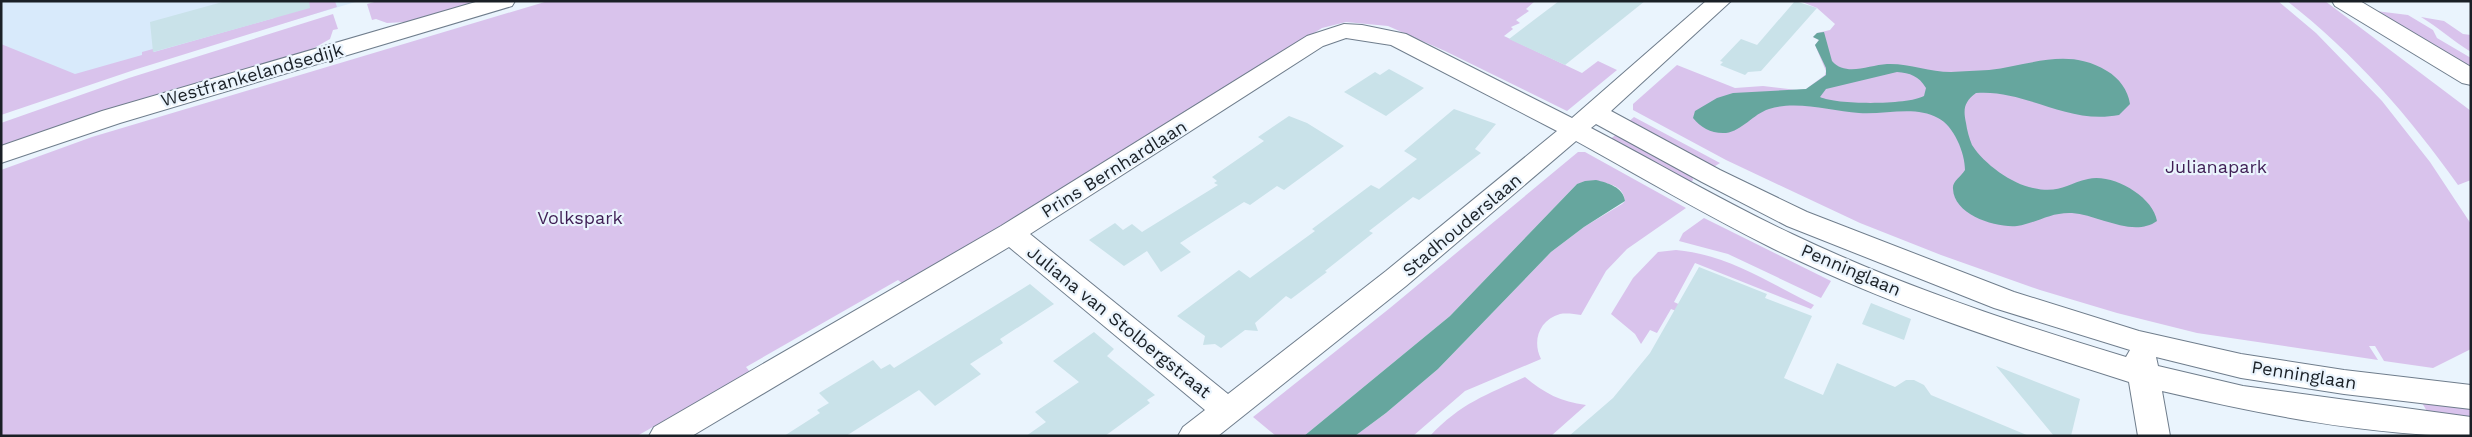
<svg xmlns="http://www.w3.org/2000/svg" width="2472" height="437" font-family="'Work Sans',sans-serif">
  <rect width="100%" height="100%" fill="#eaf4fd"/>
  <path fill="#d8eafb" d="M1,1h358l-308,90 -50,-29z"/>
  <path fill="#d9c3ec" d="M298,1h37l2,6 -200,62 -136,46v-71l74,30 67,-19v-3l11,-3 1,3 120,-34z
    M378,1h94l-5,5 -62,18v-2l-18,1 -11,-4 -4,1 -5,-16z
    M548,1h987l-9,8 3,2 -13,9 4,3 -9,4 2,2 -9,7 78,37 16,-12 19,9 -50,41 -122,-60 -57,-25 -42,-4 -24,6 -367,226 -52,30 -5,-4 -152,87 4,5 -113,64h-636v-266l91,-33z
    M1800,1h478l38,32 66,68 48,61 41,62v125l-38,19 -49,-7 -9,-15h-6l9,14 -181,-27 -80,-20 -77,-23 -99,-35 -81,-32 -134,-63 -93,-50v-6l44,-39 58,23 28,-2 34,4 9,-1 19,-14 1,-4 -11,-26 4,-5 -6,-3 4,-4 13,-3 5,-6 -18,-16z
    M2287,1h38l146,110v69l-13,5c-48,-68 -104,-132 -171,-184z
    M2376,11l32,4 25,15 4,8 34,20v11z
    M333,14l5,15 -5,1 -3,9 -16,9 1,2 -314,97v-24l128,-45z
    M2421,17l23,4 19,13 8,1v17c-18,-11 -32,-24 -50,-35z
    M1634,117l86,46 -8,5 -85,-45z
    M1617,134l75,40 1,6 -3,3 -84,-41z
    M1578,152h7l101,56 -59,41 -21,22 -25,44c-6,-1 -15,-2 -21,-1 -21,6 -28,27 -19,45l-76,32 -52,45h-58l31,-23 52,-44 113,-117 33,-25 38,-23 3,-3c-3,-23 -32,-18 -48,-17l-127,132 -146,120h-28l-23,-19 137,-109z
    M1704,218l127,63 -10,17 -93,-44 -49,-13 4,-8z
    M1676,250c50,4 94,33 138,55l-3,4 -116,-46 -21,39 29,13 -3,5 -29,-11 -14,24 -7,-3 -9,14 -6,-10 -24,-20 22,-36 25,-26z
    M1525,377c19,16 36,25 61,28l-35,31h-121c31,-33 56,-41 95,-59z
    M2421,401l50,6v17l-39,-4z"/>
  <path fill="#66a69e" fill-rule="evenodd" d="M1824,32l8,29c14,16 37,4 55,3 21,-1 42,8 64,8 12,-1 25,-1 38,-2 42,-5 79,-23 118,1 12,7 21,19 23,33l-11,11c-53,10 -93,-26 -143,-22 -12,9 -13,16 -10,30 1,7 3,15 6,22 12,19 40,39 61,43 26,6 33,-4 55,-9 24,-6 65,17 69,42 -24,17 -58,-6 -85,-8 -22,-1 -35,10 -55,13 -21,2 -63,-11 -64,-37 -1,-8 8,-12 12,-19 0,-17 -11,-44 -27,-52 -23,-13 -53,-3 -79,-5 -28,-2 -62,-13 -90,-4 -16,5 -27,22 -43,24 -14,1 -25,-5 -33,-15l2,-7 22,-13 16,-5 73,-4 20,-14v-7l-11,-23 4,-5 -6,-3 4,-4zM1897,72c13,1 22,4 29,16l-2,8c-16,9 -87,9 -104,1l6,-8z
    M1596,180c12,3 27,7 29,21l-41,26 -33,25 -113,117 -52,44 -31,23h-51l146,-120 127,-132 8,-3z"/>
  <path fill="#c9e2e9" d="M226,1h83l1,7 -157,44 -3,-30z
    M1559,1h86l-80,64 -56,-26z
    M1795,1l22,7 -56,63 -13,1 -3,3 -25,-10 3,-3 -3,-1 21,-22 35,13 -19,-7z
    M1389,69l35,19 -38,28 -42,-24 31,-20 5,3z
    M1454,109l42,15 -21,25 6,4 -62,47 -6,-3 -44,34 4,2 -48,38 2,1 -36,27 -5,-3 -31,27 3,8 -13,-1 -24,18 -6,-4 -12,1 2,-9 -28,-20 62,-46 11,8 65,-47 -3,-2 59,-44 8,4 38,-30 -13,-8z
    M1289,116l18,7 37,23 -60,44 -7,-4 -27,19 -6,-3 -64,41 11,9 -30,20 -14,-21 -23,15 -35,-26 26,-17 8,7 9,-6 10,8 76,-47 -4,-2 3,-2 -5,-4 52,-36 -6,-4z
    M1699,267l68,27 -2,4 47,18 -28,62 39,17 14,-32 58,24 11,-7h8l10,5 7,10 98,41h-460l44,-38 37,-45z
    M1030,284l24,20 -54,35 3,4 -33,21 11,10 -46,32 -16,-16 -73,46h-62l36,-23 -3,-3 12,-7 -10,-10 54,-33 8,9 9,-5 4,4z
    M1871,303l40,16 -7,21 -42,-16z
    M1094,332l20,17 -7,7 48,39 -8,5 3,3 -45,33h-79l20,-14 -11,-10 44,-30 -26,-21z
    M1996,366l84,33 -9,37h-17z"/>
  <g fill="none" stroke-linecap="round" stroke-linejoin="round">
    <defs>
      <path id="minor" d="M479,1h36l-3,5 -392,117 -119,40v-17l101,-35z
        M1706,1h25l-120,110 109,59 87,42 207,80 125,39 102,23 103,16 127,15v24l-127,-15 -103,-16 -85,-21 2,9 85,20 228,31v19c-101,0 -211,-22 -309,-45l8,45h-32l-9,-54c-121,-38 -243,-78 -357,-134 -66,-33 -131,-71 -196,-107l-170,145 -188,150h-40l5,-9 22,-17 -196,-163 -317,189h-43l5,-9 347,-201 306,-190 37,-12 18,1 44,9 166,84zM1346,38l45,7 166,86 -171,140 -158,123 -198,-160 293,-188zM1596,124l106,58 85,44 207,82 136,42 -4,7c-113,-34 -227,-72 -334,-123 -68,-32 -134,-71 -201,-106z
        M2332,1h28l111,66v18l-9,-2 -127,-77z"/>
    </defs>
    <use href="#minor" stroke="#6f7d8c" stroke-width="2"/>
    <use href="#minor" fill="#fff" fill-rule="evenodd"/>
  </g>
  <g text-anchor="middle" stroke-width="4.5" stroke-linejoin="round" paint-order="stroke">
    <g font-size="18" fill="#1a2026" stroke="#eaf4fd">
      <text transform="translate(252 75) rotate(-16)" y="6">Westfrankelandsedijk</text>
      <text transform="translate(1114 169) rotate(-32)" y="6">Prins Bernhardlaan</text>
      <text transform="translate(1462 225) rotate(-40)" y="6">Stadhouderslaan</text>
      <text transform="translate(1851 270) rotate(23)" y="6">Penninglaan</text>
      <text transform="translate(1119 322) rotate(39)" y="6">Juliana van Stolbergstraat</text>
      <text transform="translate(2304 375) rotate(9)" y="6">Penninglaan</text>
    </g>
    <g font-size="18" fill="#3f1f55" stroke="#eaf4fd">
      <text x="2216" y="173">Julianapark</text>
      <text x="580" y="224">Volkspark</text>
    </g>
  </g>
  <rect width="2472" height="437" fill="none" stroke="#1a2026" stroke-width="5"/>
</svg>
